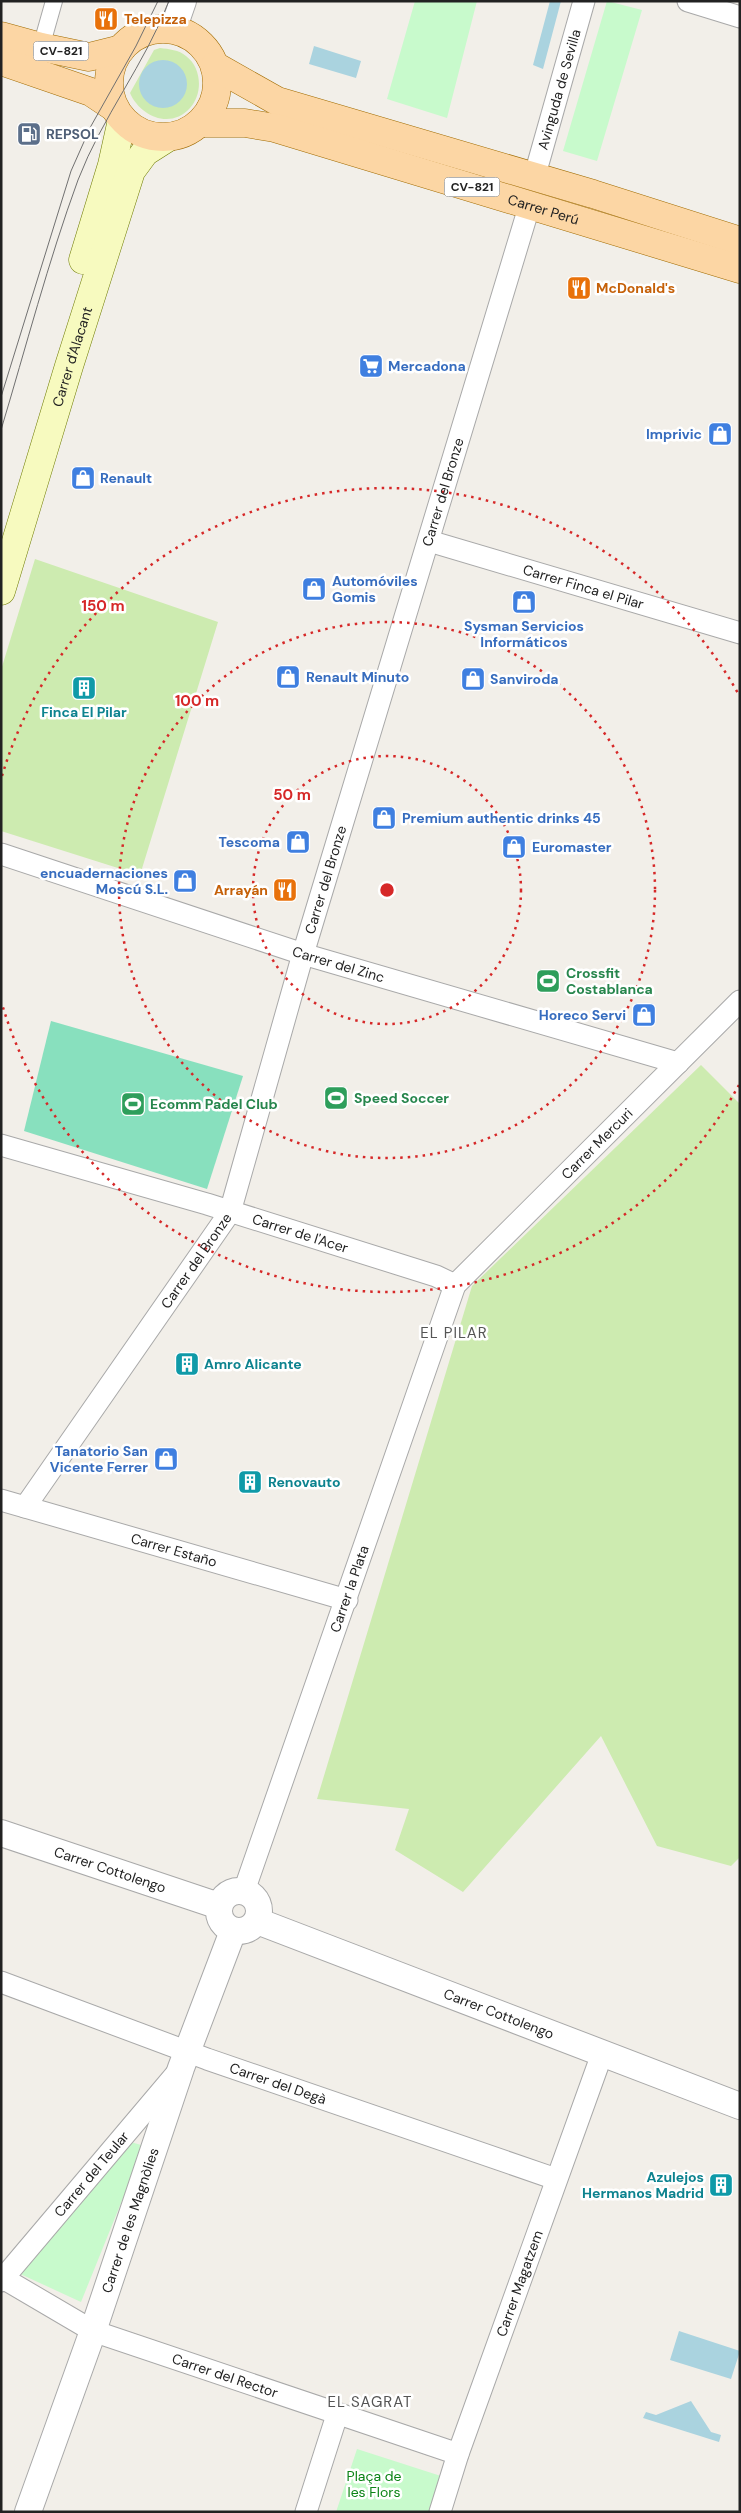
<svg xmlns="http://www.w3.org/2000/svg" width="741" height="2513" font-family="'DM Sans',sans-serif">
  <rect width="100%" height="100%" fill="#f2efe9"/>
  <path fill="#cdebb0" d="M160,48c9,1 19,2 26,8 16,12 17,38 4,52 -20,22 -50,8 -60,-15l24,-43z
    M35,559l183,63 -78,253 -139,-44v-161z
    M701,1065l39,39v753l-9,9 -74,-20 -56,-110 -138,156 -68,-42 14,-41 -92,-10 155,-513z"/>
  <path fill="#c8facc" d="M415,1h62l-30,117 -60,-19z
    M607,1l35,9 -45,151 -34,-10z
    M131,2142l10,3 1,6 -61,151 -65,-30z
    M357,2449l87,28 -12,35h-96z"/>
  <path fill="#88e0be" d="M51,1021l192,55 -36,113 -183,-58z"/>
  <path fill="#aad3df" d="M550,1h11l-18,68 -10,-4z
    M314,46l47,15 -5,17 -47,-14z
    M139 84a24 24 0 1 1 48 0a24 24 0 1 1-48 0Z
    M679,2331l61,20 -9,28 -61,-19z
    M691,2401l20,31 10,3 -2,7 -76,-24 3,-6 10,3z"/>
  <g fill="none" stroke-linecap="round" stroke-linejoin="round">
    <defs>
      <path id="pedestrian" d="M41,47l13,-46"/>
      <g id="minor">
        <path d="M688,1l52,16"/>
        <path id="s1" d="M534,178l50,-177"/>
        <path id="s2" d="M429,541l311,92"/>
        <path id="s3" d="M1,854l302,100 375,109"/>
        <path id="s4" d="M1,1145l206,59 229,72 19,9"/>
        <path id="s5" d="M1,1500l346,100"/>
        <path id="s6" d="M25,1507l205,-295 73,-258 227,-750"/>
        <path id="s7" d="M244,1891l211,-606 285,-284"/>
        <path id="s8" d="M1,1982l206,77 349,120"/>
        <path id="s9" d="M1,2277l92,54 365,123"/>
        <path id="s10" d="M1,2281l175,-207"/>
        <path d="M306,2512l31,-97"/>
        <path id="s11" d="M440,2512l18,-58 144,-400"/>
      </g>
      <g id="tertiary">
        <path d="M173,30l10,-29"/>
        <path id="s12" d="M1,1833l218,73"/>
        <circle cx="239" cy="1911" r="20"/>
        <path id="s13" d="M257,1921l483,185"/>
        <path id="s14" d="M28,2512l65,-181 88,-263 52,-137"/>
      </g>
      <g id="secondary">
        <path d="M83,260l29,-95 10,-45"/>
        <path id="s15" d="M1,591l68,-225 62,-195 14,-19 22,-14"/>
      </g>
      <g id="primary">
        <circle cx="163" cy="83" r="54"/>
        <path d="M1,36l40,11 48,10 32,-8"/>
        <path d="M1,61l90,31 21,14"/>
        <path d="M215,66l62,35 316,93 147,47"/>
        <path id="s16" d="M201,123h44l30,5 465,141"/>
      </g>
    </defs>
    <use href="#pedestrian" stroke="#a9a9a9" stroke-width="18"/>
    <use href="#minor" stroke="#a9a9a9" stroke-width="23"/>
    <use href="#tertiary" stroke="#a9a9a9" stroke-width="28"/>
    <use href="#secondary" stroke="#707d05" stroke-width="29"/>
    <use href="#primary" stroke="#a06b00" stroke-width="29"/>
    <use href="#pedestrian" stroke="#fff" stroke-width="16"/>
    <use href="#minor" stroke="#fff" stroke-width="21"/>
    <use href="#tertiary" stroke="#fff" stroke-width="26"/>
    <use href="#secondary" stroke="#f7fabf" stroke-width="28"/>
    <use href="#primary" stroke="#fcd6a4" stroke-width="28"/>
    <path stroke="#707070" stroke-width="1" d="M1,397l70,-226 20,-45 45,-80 22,-45
      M1,430c25,-83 47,-168 77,-250 24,-63 67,-116 91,-179"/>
  </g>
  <g fill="none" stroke="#d62828" stroke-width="2.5" stroke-dasharray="2.5 5">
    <circle cx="387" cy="890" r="134"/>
    <circle cx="387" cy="890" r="268"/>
    <path d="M739 1085A402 402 0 0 1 2 1004M2 776A402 402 0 0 1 739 695"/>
  </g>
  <defs>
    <symbol id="restaurant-square" viewBox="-11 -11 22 22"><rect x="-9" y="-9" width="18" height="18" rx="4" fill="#e8710a" stroke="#fff"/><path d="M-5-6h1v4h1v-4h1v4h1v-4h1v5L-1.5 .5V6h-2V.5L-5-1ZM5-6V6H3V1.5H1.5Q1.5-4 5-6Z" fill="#fff"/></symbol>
    <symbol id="fuel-square" viewBox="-11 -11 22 22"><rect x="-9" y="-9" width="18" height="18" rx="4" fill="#5c6f8a" stroke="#fff"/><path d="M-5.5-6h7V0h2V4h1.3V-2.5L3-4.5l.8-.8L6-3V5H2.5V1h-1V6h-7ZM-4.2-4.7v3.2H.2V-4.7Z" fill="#fff"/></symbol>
    <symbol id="supermarket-square" viewBox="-11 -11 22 22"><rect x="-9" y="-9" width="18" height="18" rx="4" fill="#3f7fe0" stroke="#fff"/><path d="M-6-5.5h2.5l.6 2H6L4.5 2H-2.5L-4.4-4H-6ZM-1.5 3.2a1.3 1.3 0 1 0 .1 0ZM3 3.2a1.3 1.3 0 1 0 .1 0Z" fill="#fff"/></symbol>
    <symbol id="shop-square" viewBox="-11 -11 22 22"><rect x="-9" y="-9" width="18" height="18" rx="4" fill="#3f7fe0" stroke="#fff"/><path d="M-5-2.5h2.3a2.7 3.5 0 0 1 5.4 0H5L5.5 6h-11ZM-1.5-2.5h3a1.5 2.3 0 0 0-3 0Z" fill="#fff"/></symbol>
    <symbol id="building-square" viewBox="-11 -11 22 22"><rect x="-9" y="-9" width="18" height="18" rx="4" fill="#0f9aa8" stroke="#fff"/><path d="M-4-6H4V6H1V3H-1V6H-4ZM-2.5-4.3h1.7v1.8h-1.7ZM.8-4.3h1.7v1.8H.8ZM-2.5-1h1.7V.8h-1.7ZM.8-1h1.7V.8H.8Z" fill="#fff"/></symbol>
    <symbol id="stadium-square" viewBox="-11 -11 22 22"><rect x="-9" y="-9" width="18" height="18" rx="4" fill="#2e9e5b" stroke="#fff"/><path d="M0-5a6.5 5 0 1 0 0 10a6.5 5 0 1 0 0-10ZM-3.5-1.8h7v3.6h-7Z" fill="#fff"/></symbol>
  </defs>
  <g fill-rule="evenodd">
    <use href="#restaurant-square" x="92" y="5" width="28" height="28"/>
    <use href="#fuel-square" x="15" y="120" width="28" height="28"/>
    <use href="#restaurant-square" x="565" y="274" width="28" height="28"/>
    <use href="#supermarket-square" x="357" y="352" width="28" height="28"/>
    <use href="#shop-square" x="706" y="420" width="28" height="28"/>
    <use href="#shop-square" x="69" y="464" width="28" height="28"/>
    <use href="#shop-square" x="300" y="575" width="28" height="28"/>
    <use href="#shop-square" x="510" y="588" width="28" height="28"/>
    <use href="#shop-square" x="274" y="663" width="28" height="28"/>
    <use href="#shop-square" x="459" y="665" width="28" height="28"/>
    <use href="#building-square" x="70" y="674" width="28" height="28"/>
    <use href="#shop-square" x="370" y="804" width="28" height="28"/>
    <use href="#shop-square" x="284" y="828" width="28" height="28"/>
    <use href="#shop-square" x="500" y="833" width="28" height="28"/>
    <use href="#shop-square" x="171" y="867" width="28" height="28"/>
    <use href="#restaurant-square" x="271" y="876" width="28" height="28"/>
    <use href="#stadium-square" x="534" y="967" width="28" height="28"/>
    <use href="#shop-square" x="630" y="1001" width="28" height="28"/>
    <use href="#stadium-square" x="322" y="1084" width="28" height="28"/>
    <use href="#stadium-square" x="119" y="1090" width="28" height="28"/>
    <use href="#building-square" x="173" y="1350" width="28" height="28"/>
    <use href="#shop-square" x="152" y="1445" width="28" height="28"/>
    <use href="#building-square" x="236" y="1468" width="28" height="28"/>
    <use href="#building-square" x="707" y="2171" width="28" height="28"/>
  </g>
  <g text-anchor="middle" stroke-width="5" stroke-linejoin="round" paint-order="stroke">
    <g fill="#fff" stroke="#646464" stroke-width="1">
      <rect x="33.5" y="41.5" width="55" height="19" rx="4"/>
      <rect x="444.5" y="177.5" width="55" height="19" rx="4"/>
    </g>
    <g font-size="12" font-weight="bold" fill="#222">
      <text x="61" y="55">CV-821</text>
      <text x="472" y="191">CV-821</text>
    </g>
    <g font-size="14" font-weight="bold" fill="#c56008" stroke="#fff" text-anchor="start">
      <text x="124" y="24">Telepizza</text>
      <text x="596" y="293">McDonald's</text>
      <text x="268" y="895" text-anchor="end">Arrayán</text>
    </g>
    <g font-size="14" fill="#222" stroke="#fff">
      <text dy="5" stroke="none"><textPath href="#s1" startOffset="92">Avinguda de Sevilla</textPath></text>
      <text dy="5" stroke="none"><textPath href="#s16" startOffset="355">Carrer Perú</textPath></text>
      <text dy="5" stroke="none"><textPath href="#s15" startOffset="245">Carrer d'Alacant</textPath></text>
      <text dy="5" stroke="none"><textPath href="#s6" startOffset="1110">Carrer del Bronze</textPath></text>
      <text dy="5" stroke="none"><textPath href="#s2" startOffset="161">Carrer Finca el Pilar</textPath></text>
      <text dy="5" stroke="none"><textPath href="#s6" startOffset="705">Carrer del Bronze</textPath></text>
      <text dy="5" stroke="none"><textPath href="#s3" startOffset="355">Carrer del Zinc</textPath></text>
      <text dy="5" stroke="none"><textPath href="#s7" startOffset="842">Carrer Mercuri</textPath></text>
      <text dy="5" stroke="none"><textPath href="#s4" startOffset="312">Carrer de l'Acer</textPath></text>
      <text dy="5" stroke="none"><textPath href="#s6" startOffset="300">Carrer del Bronze</textPath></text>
      <text dy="5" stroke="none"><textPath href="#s5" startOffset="180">Carrer Estaño</textPath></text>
      <text dy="5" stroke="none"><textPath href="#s7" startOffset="320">Carrer la Plata</textPath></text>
      <text dy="5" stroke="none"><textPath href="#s12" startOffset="115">Carrer Cottolengo</textPath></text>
      <text dy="5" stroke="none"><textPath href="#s13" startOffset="259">Carrer Cottolengo</textPath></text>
      <text dy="5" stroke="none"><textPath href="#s8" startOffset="295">Carrer del Degà</textPath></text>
      <text dy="5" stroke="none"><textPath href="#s10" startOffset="140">Carrer del Teular</textPath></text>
      <text dy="5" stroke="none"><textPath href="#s14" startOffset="309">Carrer de les Magnòlies</textPath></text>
      <text dy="5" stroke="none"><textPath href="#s11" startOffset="242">Carrer Magatzem</textPath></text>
      <text dy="5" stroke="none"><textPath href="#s9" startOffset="246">Carrer del Rector</textPath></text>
    </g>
    <g font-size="14" font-weight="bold" fill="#4e5e75" stroke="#fff" text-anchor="start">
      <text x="46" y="139">REPSOL</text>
    </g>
    <g font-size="14" font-weight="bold" fill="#366cbe" stroke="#fff" text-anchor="start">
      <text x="388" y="371">Mercadona</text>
      <text x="702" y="439" text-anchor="end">Imprivic</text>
      <text x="100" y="483">Renault</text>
      <text x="332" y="586">Automóviles<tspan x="332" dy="16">Gomis</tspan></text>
      <text x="524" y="631" text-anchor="middle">Sysman Servicios<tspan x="524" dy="16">Informáticos</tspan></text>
      <text x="306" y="682">Renault Minuto</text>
      <text x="490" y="684">Sanviroda</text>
      <text x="402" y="823">Premium authentic drinks 45</text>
      <text x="280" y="847" text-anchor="end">Tescoma</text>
      <text x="532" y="852">Euromaster</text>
      <text x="168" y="878" text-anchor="end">encuadernaciones<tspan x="168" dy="16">Moscú S.L.</tspan></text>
      <text x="626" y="1020" text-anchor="end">Horeco Servi</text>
      <text x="148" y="1456" text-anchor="end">Tanatorio San<tspan x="148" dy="16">Vicente Ferrer</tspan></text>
    </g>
    <g font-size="14" font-weight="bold" fill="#0d838f" stroke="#fff" text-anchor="start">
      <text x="84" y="717" text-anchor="middle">Finca El Pilar</text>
      <text x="204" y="1369">Amro Alicante</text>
      <text x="268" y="1487">Renovauto</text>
      <text x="704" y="2182" text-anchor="end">Azulejos<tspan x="704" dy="16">Hermanos Madrid</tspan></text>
    </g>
    <g font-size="14" font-weight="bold" fill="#27864d" stroke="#fff" text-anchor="start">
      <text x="566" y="978">Crossfit<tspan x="566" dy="16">Costablanca</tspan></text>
      <text x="354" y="1103">Speed Soccer</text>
      <text x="150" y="1109">Ecomm Padel Club</text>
    </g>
    <g font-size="14" fill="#0c8416" stroke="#fff">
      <text x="374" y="2481">Plaça de<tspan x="374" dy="16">les Flors</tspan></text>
    </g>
    <g font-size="15" letter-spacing="1" fill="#555" stroke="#fff">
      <text x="454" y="1338">EL PILAR</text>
      <text x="370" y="2407">EL SAGRAT</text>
    </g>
  </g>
  <circle cx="387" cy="890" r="8" fill="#d62828" stroke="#fff" stroke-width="2.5"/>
  <g font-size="15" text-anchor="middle" font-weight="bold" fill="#d62828" stroke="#fff" stroke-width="5" stroke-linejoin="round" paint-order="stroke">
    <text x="103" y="611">150 m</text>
    <text x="197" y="706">100 m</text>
    <text x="292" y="800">50 m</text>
  </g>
  <rect width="741" height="2513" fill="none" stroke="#222222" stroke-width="5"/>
</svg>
